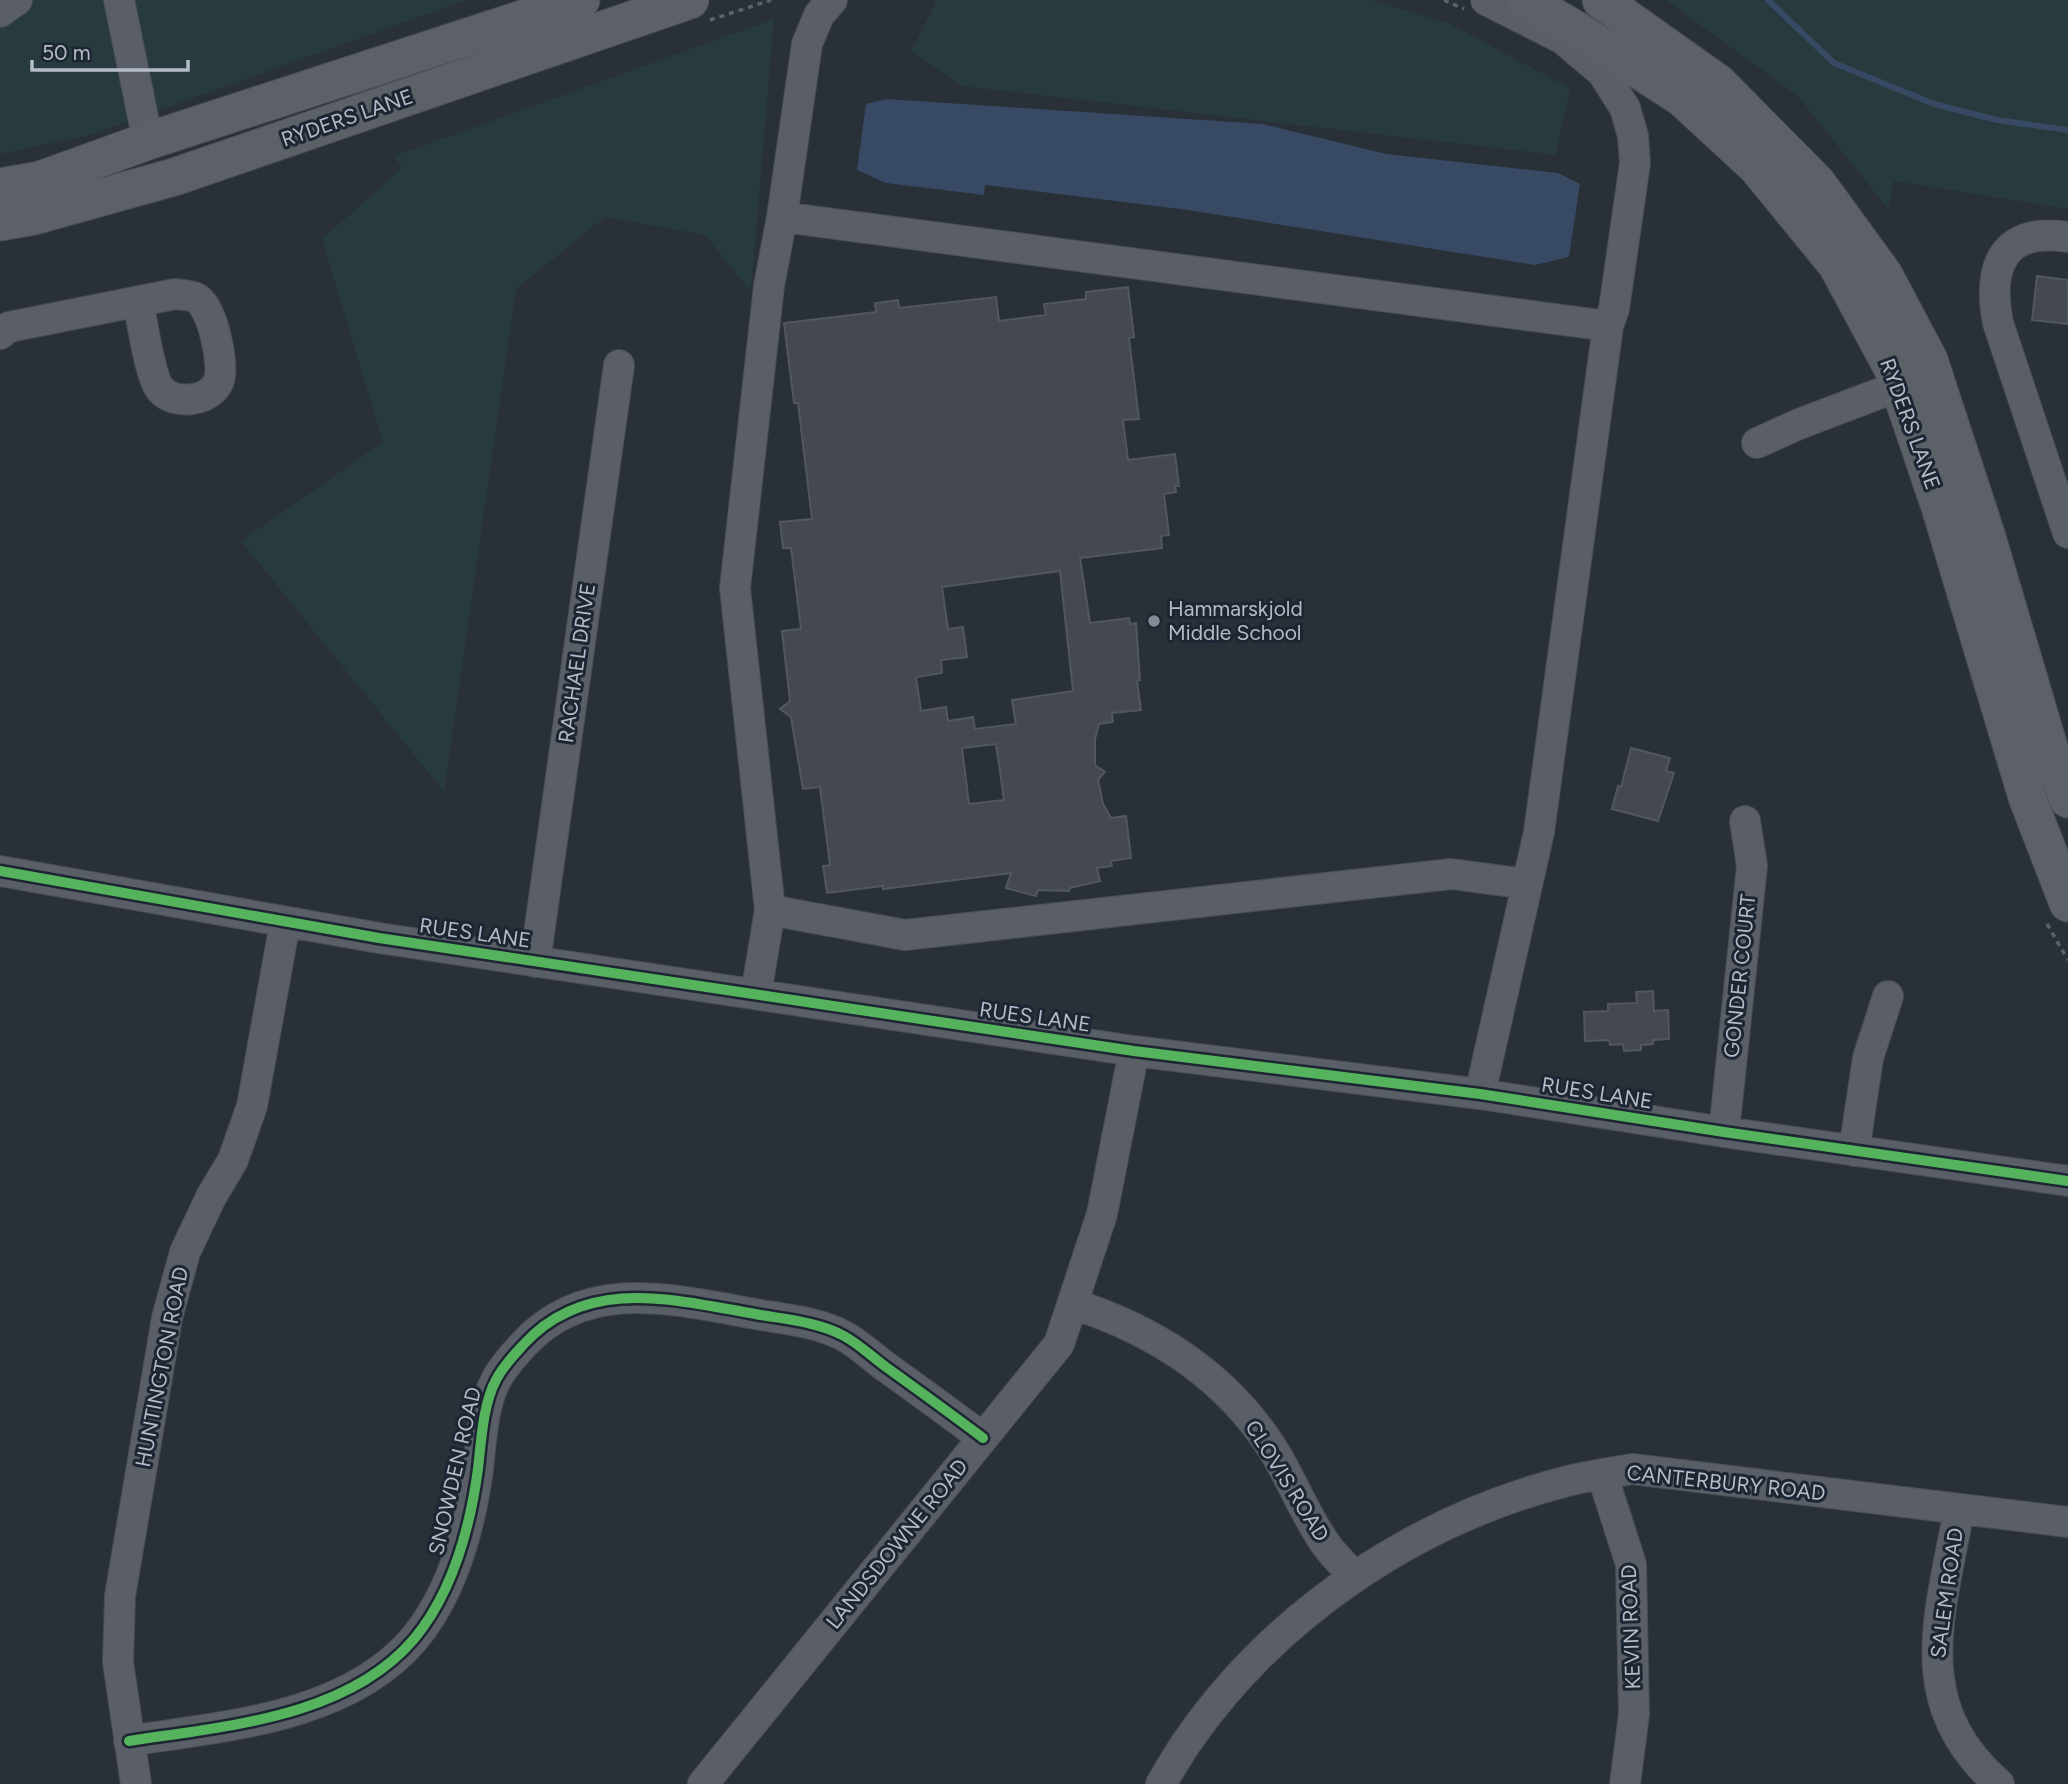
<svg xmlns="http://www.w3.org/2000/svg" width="2068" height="1784" font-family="Figtree,sans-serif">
  <rect width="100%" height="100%" fill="#2a3038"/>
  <path fill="#273a3e" d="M0,0h467l-377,135 -90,19z
    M937,0h434l77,23 122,65 -14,67 -594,-69 -51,-35z
    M1666,0h402v209l-174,-28 -6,28 -90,-113z
    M774,19l-23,273 -46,-57 -100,-18 -89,72 -72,503 -203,-251 142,-99 -61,-203 80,-71 -8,-12z"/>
  <path fill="#384963" d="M887,99l376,25 123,30 172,19 22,11 -11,73 -34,8 -347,-55 -203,-25 -1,10 -98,-12 -29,-13 9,-66z"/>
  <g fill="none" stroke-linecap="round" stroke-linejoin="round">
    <path stroke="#384963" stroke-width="6" d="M1768,0l66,63 100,41 63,16 71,10"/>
  </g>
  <path fill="#444950" stroke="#52575f" stroke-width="2" fill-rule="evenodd" d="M2037,276l31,4v44l-36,-4z
    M1128,287l6,50 -5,1 10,81 -16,1 5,40 47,-6 4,32h-4l1,6 -12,2 5,41 -8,1 1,12 -82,10 10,65 39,-5 1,6 6,-1 4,57 -3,1 4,29 -29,3 1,9 -14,2 -4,15v26l10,7 -7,8 5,24 8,14 15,-2 5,42 -20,3 1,5 -15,2 3,13 -30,7 -1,3 -31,-1 -2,6 -30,-8 5,-15 -128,16v-3l-56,7 -4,-27 7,-1 -10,-78 -17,2 -12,-72 -11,-8 10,-8 -8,-70 19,-2 -10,-81h-8l-3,-26 32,-3 -14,-116h-4l-10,-80 92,-11 -1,-9 23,-3 1,8 97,-11 3,24 47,-6 -2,-11 42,-5v-7zM1060,571l13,120 -61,9 4,24 -41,5 -2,-12 -25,4 -2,-14 -25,4 -5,-34 26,-4 -1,-13 26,-3 -4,-30 -15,2 -6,-42zM996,744l8,56 -35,4 -7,-56z
    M1631,748l39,10 -4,13 8,2 -16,48 -46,-12 6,-23 3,1z
    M1653,991l1,20 14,-1 1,29 -16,1v4l-12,1v5l-17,1 -1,-7 -13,1 -1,-5 -24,1 -1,-29 24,-1v-7l29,-1 -1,-11z"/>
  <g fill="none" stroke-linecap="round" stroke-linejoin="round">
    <defs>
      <path id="minor" d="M119,0l29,141
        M1486,0l77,39 39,33 23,36 8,28 2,27 -21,146 -6,17
        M0,12l17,-12
        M782,217l25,-173 12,-29 13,-15
        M2068,237c-65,-10 -81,29 -70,86l70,210
        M0,334l9,-7 166,-33c6,1 15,1 21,4 16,7 30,70 22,85 -10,19 -43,22 -57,7 -11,-12 -19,-70 -23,-89
        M1757,443l42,-19 100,-38
        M0,871l379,67 755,113 346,43 244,38 344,49
        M770,910l135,25 546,-61 76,10
        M535,962l84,-597
        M756,994l14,-84 -35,-322 34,-302 13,-69 826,109 -69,506 -59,262
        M1724,1132l28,-266 -7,-45
        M1854,1151l14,-93 20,-62
        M1073,1304c81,26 152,71 199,144 20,31 33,68 55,98 8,11 19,21 28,31
        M1602,1474l29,90 3,150 -9,70
        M1959,1509c-18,105 -53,194 40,275
        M129,1741c96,-15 218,-23 285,-102 39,-47 56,-111 64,-170 3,-27 5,-65 18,-89 7,-14 18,-25 28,-36 62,-67 147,-45 226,-31 30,6 67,8 94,23 15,8 28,21 42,31 32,23 65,47 97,71
        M136,1784l-18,-122 2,-66 47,-278 18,-66 26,-55 22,-37 19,-54 33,-183
        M703,1784l356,-440 43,-130 32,-163
        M1161,1784c9,-15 18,-31 28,-45 88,-126 227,-219 375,-257 22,-6 45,-9 68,-13l436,53"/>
      <path id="major" d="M1525,0l58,34 98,63 76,70 80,98 57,106 46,136 87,290 41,106
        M1601,0l117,83 99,100 67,92 45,85 57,174 65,220 17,45
        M0,187l40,-7 108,-39 433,-141
        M0,222l34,-6 140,-39 516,-177"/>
    </defs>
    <use href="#minor" stroke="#484c53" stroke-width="32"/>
    <use href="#major" stroke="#484c55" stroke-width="39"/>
    <path stroke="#5d636a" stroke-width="3.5" stroke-dasharray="5 5" stroke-linecap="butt" d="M1444,0l20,9
      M710,20l61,-20
      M2047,924l21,36"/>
    <use href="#minor" stroke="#5a5e66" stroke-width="30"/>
    <use href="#major" stroke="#5c6168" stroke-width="37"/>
    <defs>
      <path id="cycleway" d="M0,871l379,67 755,113 346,43 244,38 344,49
        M129,1741c96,-15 218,-23 285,-102 39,-47 56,-111 64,-170 3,-27 5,-65 18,-89 7,-14 18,-25 28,-36 62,-67 147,-45 226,-31 30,6 67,8 94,23 15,8 28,21 42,31 32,23 65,47 97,71"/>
    </defs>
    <use href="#cycleway" stroke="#1d2633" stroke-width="15"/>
    <use href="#cycleway" stroke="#56b35d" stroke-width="10"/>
  </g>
  <circle fill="#848b96" stroke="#1d2633" stroke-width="2.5" cx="1154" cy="621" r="7"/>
  <g text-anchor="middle" stroke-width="6" stroke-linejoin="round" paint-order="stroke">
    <g font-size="21" fill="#b4bcc9" stroke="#1d2633">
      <text transform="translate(347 118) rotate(-19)" y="7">RYDERS LANE</text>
      <text transform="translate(1910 424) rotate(70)" y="7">RYDERS LANE</text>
      <text transform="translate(577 663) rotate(-82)" y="7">RACHAEL DRIVE</text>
      <text transform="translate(475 933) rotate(8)" y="7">RUES LANE</text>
      <text transform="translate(1740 976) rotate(-84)" y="7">GONDER COURT</text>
      <text transform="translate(1035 1017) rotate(8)" y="7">RUES LANE</text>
      <text transform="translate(1597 1093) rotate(9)" y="7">RUES LANE</text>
      <text transform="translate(162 1367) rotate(-79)" y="7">HUNTINGTON ROAD</text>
      <text transform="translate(455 1471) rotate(-77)" y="7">SNOWDEN ROAD</text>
      <text transform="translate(1287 1481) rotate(58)" y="7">CLOVIS ROAD</text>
      <text transform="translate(1726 1483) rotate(6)" y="7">CANTERBURY ROAD</text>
      <text transform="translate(897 1544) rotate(-51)" y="7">LANDSDOWNE ROAD</text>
      <text transform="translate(1947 1593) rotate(-82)" y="7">SALEM ROAD</text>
      <text transform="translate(1631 1627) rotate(-92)" y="7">KEVIN ROAD</text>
    </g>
    <g font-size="21" fill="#b4bcc9" stroke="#1d2633" text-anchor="start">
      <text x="1168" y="616">Hammarskjold<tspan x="1168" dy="24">Middle School</tspan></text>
    </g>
  </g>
  <path d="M32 60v10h156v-10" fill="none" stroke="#b4bcc9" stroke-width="3.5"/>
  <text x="42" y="60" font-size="21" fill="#b4bcc9" stroke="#1d2633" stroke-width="5" paint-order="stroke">50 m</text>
</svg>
